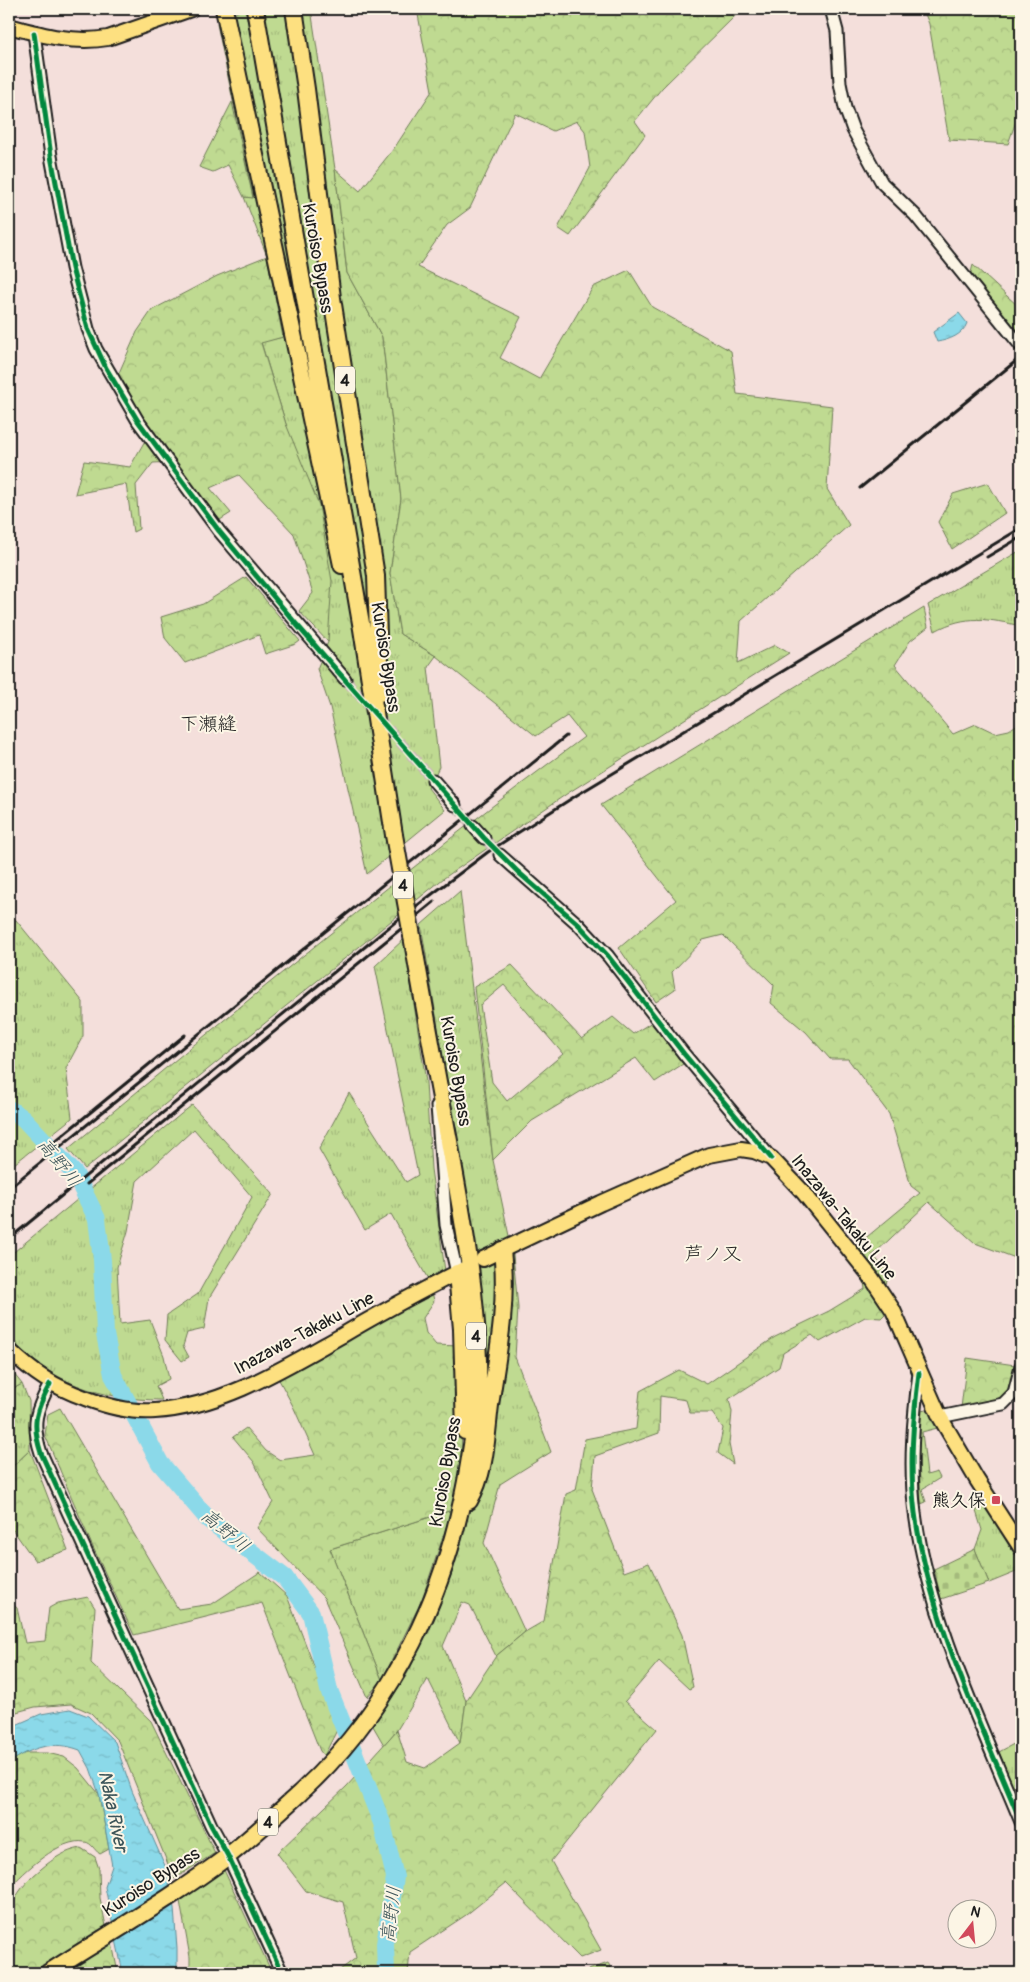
<svg xmlns="http://www.w3.org/2000/svg" width="1030" height="1982" font-family="Pangolin,'Klee One',sans-serif">
  <defs>
    <pattern id="grass-tufts" width="24" height="20" patternUnits="userSpaceOnUse" patternTransform="scale(1.25)"><rect width="24" height="20" fill="#bfda91"/><path d="M3 7l-1-3M5 7V3M7 7l1-3M15 17l-1-3M17 17v-4M19 17l1-3" fill="none" stroke="#a4ba7c"/></pattern>
    <pattern id="forest-crowns" width="20" height="18" patternUnits="userSpaceOnUse" patternTransform="scale(1.25)"><rect width="20" height="18" fill="#bfda91"/><path d="M2 6a3 3 0 1 1 6 0M12 15a3 3 0 1 1 6 0" fill="none" stroke="#a4ba7c"/></pattern>
    <pattern id="cemetery-stones" width="16" height="16" patternUnits="userSpaceOnUse" patternTransform="scale(1.25)"><rect width="16" height="16" fill="#bfda91"/><path d="M2 7V4a2 2 0 0 1 4 0v3zM10 15v-3a2 2 0 0 1 4 0v3z" fill="#a4ba7c"/></pattern>
    <pattern id="water-ripples" width="26" height="14" patternUnits="userSpaceOnUse" patternTransform="scale(1.25)"><rect width="26" height="14" fill="#8bd9e9"/><path d="M2 4q2-2 4 0t4 0M15 11q2-2 4 0t4 0" fill="none" stroke="#77bac7"/></pattern>
  </defs>
  <rect width="100%" height="100%" fill="#f4dfdb"/>
  <filter id="ink" filterUnits="userSpaceOnUse"><feTurbulence type="fractalNoise" baseFrequency=".02" numOctaves="2"/><feDisplacementMap in="SourceGraphic" scale="10" xChannelSelector="R" yChannelSelector="G"/><feConvolveMatrix kernelMatrix="1 2 1 2 8 2 1 2 1" color-interpolation-filters="sRGB"/></filter>
  <g filter="url(#ink)">
    <path fill="url(#grass-tufts)" stroke="#6e7b56" d="M242,9h69l24,160 12,104 35,64 19,162 -11,74 10,61 36,22 -8,11 11,100 -11,21 17,22 -78,64 -37,-167 -13,-38 11,-27 -42,-218 -25,-82 22,-5 -16,-81 -23,-59h9l-36,-173z
      M1021,550v76c-32,-7 -55,-12 -86,5l-7,-26z
      M460,891l33,269 20,95 5,53 -3,49 36,95 -51,32 -16,59 41,89 -29,24 -26,-51 -8,-3 -19,44 23,55 -6,42 -32,-64 -31,51 -13,15 -11,-19 33,-50 28,-56 20,-52 12,-43 14,-76 -27,-331 -32,-193z
      M16,920l67,82v34l-17,32 6,50 -63,50v-247z
      M404,939l22,143 5,87 14,102 -17,8 -37,-65 -26,16 -46,-81 30,-56 57,89 12,-7 -43,-209z
      M192,1105l81,89 -64,104 -5,31 -17,4 -4,13 6,11 -7,4 -17,-21 2,-25 31,-21 54,-97 -58,-68 -57,52 -9,50 -11,36 3,57 30,-4 14,36 5,23 -13,7 6,14c-60,0 -114,-17 -153,-64v-80z
      M22,1384l7,17 1,49 -21,20v-79z
      M987,1505l34,52v13l-32,13 -14,-34 7,-19 -6,-19z
      M452,1510l-31,92 -39,78 -52,-131z
      M1021,1740v68l-22,-56z"/>
    <path fill="url(#forest-crowns)" stroke="#6e7b56" fill-rule="evenodd" d="M417,9h317l2,6 -74,73 -27,33 10,14 -75,101 -12,-8 32,-60 -5,-37 -8,-10 -24,10 -38,-18 -45,95 -23,17 -29,42 103,50 -21,41 39,21 54,-92 36,-17 23,37 79,44 6,43 95,12 -5,83 22,36 -108,96 -3,42 37,-18 14,8 -221,140 -124,85 -359,291 -17,-20c170,-141 339,-281 516,-412l-17,-21 -31,20 -100,-80 -36,-22 -10,-61 11,-74 -19,-162 -35,-64 -12,-104 25,22 35,-44 37,-56z
      M923,9h95l3,31v67l-13,37 -59,-4 -20,-116z
      M232,102l21,96 -9,-1 -16,-32 -15,7 -14,-5z
      M267,256l16,81 -22,6 25,81 33,81 13,76 -4,61 -29,-31 14,-18 -19,-59 -55,-59 -29,13 21,25 -11,7 -46,-58 -21,1 -17,22 3,44 -6,3 -7,-48 -51,10 9,-33 46,6 21,-37 -33,-55 19,-43 15,-22 65,-34z
      M973,265l45,41 3,-2v33l-51,-61z
      M988,483l17,30 -53,36 -14,-27 15,-28z
      M246,577l54,64 -4,3 -31,10 -6,-19 -74,28 -20,-25 -4,-21 42,-13z
      M924,608l4,19 -18,14 -15,24 58,69 23,-10 19,9 14,-3 12,-8v538l-46,-17 -46,-41 -56,53 16,19 -8,27 5,12 -5,5 -16,-1 -45,25 -8,-7 -29,18 -4,14 -50,32 3,13 -3,32 4,20 -15,-11 5,-25 -11,-15h-22l-4,-13 -26,-4 -1,37 -64,23 -3,33 32,83 25,-9 33,72 11,52 -4,2 -30,-28 -34,40 32,28 -106,132 50,89 -21,8 -74,-75 -40,32 -56,37 -2,21h-72l20,-15 -13,-56 -37,-11 -29,-38 70,-67 50,-56 10,32 18,6 35,-25 6,-42 30,-45 29,-24 19,-11 22,-127 10,-4 9,-51 51,-10 4,-38 39,-21 28,14 68,-47 54,-26 36,-22 -5,-36 -4,-7 64,-53 -9,-7 -22,-72 -41,-55h-18l-24,-27 -35,-29 3,-18 -51,-50 -20,5 -31,32 3,17 -19,13 -37,-54 57,-48 -75,-95z
      M512,965l70,74 31,-22 20,17 19,-12 31,42 -28,18 -19,-24 -104,63 -39,39 -19,-173zM504,985l59,69 -56,47 -15,-19 -12,-77z
      M432,1291l2,10 -11,17 3,15 10,12 22,1c2,53 10,113 -6,164l-122,39 52,131 -15,17 -43,-99 -67,-70 16,-26 -19,-40 -21,-25 13,-9 20,23 14,9 35,-5 -22,-49 -16,-30z
      M967,1358l48,7c-10,42 -12,38 -54,43z
      M9,1368l13,16 -13,7z
      M60,1408l118,201 34,-5 48,-32 27,24 51,132 -14,28 -4,-5 -58,-148 -128,32 -43,-92 -46,-108 3,-21z
      M931,1409l10,18 -19,5 5,43 10,-3 3,6 -18,11 4,13 -5,2 -3,-68 3,-25z
      M30,1450l38,100 -33,11 -22,-31 -4,2v-62z
      M88,1597l7,11 -4,55 60,58 64,132 -41,26 -56,-138 -27,-28 -20,-9 -36,3 -26,7v-113l8,7 8,35 20,-2 4,-33 9,-5z
      M24,1753h23l17,4 14,11 21,26 10,55 -9,5c-6,-4 -8,-11 -15,-12 -25,-5 -61,30 -76,46v-125z
      M81,1848l14,9 4,12 1,29 6,28 -73,47h-24c0,-49 -9,-70 32,-104 13,-11 24,-18 40,-21z
      M224,1870l48,103h-82v-16l-10,-56z
      M112,1943l6,30h-54z
      M608,1963l6,10h-26v-3z"/>
    <path fill="url(#cemetery-stones)" stroke="#6e7b56" d="M975,1549l14,34 -48,16 -7,-30z"/>
    <path fill="url(#water-ripples)" stroke="#5f8d97" d="M959,313l8,10c-4,12 -18,17 -30,19l-4,-10z
      M70,1709l18,7 27,26 17,49 34,77 8,40 3,41v24h-54l-18,-86 7,-21 -13,-72 -9,-26 -10,-18c-27,-10 -48,-3 -71,13v-35l32,-14z"/>
    <g fill="none" stroke-linecap="round" stroke-linejoin="round">
      <path stroke="#8bd9e9" stroke-width="18" d="M9,1109l14,9 52,56 22,45 5,41 3,74 8,41 47,88 48,56 77,59 26,35 18,77 53,133 13,54 -10,67 1,29"/>
      <path stroke="#c9b8b5" stroke-width="11" stroke-dasharray="11 5.5" stroke-linecap="butt" d="M345,679l88,101
        M455,805l18,21
        M484,838l16,17"/>
      <defs>
        <path id="minor" d="M831,9l6,22 3,52 5,25 8,22 29,53 33,32 106,131
          M34,33l17,123 21,112 16,61 8,20 42,72 81,110 126,148
          M433,780l22,25
          M473,826l11,12
          M500,855l78,69 30,32 76,98 86,103
          M437,1106l9,119 11,48
          M919,1373c-6,47 -10,93 -4,140 14,105 66,212 106,309
          M50,1384c-14,26 -19,39 -9,69l170,372 17,31 54,117
          M940,1417l63,-13 11,-11 7,-27"/>
        <path id="major" d="M9,26c33,9 65,18 99,12l83,-29
          M483,1259l118,-56 108,-48 32,-6 13,2 17,7 32,34 68,85 22,33 47,107 37,63 44,68
          M9,1350c23,22 45,37 76,48 21,8 47,15 70,13 67,-4 129,-43 186,-75 40,-24 82,-46 123,-67"/>
        <path id="highway" d="M224,9l118,556
          M255,9l107,620 32,206
          M294,9l12,80 26,209 44,278 4,117
          M457,1273l5,56 3,102
          M469,1501c17,-29 17,-64 21,-96 8,-52 18,-103 12,-155
          M48,1973c59,-38 123,-74 180,-117 25,-20 50,-43 74,-65 93,-86 147,-202 167,-327 6,-34 10,-69 9,-104 -2,-73 -16,-146 -29,-219 -13,-68 -25,-137 -37,-205"/>
      </defs>
      <use href="#minor" stroke="#1c1c1c" stroke-width="15"/>
      <use href="#major" stroke="#1c1c1c" stroke-width="18"/>
      <use href="#highway" stroke="#1c1c1c" stroke-width="20"/>
      <use href="#minor" stroke="#fcf5e5" stroke-width="11"/>
      <use href="#major" stroke="#fde080" stroke-width="14"/>
      <use href="#highway" stroke="#fde080" stroke-width="16"/>
      <path stroke="#1c1c1c" stroke-width="3" d="M860,488l161,-131
        M987,557l34,-20
        M48,1147l137,-112
        M87,1184l347,-282
        M9,1188l557,-452
        M9,1239l385,-316 94,-71 89,-57 444,-267"/>
      <defs>
        <path id="highway-bridge" d="M394,835l18,101"/>
      </defs>
      <use href="#highway-bridge" stroke="#1c1c1c" stroke-width="20" stroke-linecap="butt"/>
      <use href="#highway-bridge" stroke="#fde080" stroke-width="16"/>
      <defs>
        <path id="cycleway" d="M34,33l17,123 21,112 16,61 18,39 32,53 81,110 78,94 187,213 34,34 60,52 30,32 76,98 87,104
          M919,1373c-6,47 -10,93 -4,140 14,105 66,212 106,309
          M50,1384c-14,26 -19,39 -9,69l170,372 17,31 54,117"/>
      </defs>
      <use href="#cycleway" stroke="#fcf5e5" stroke-width="8"/>
      <use href="#cycleway" stroke="#00873e" stroke-width="5"/>
    </g>
  </g>
  <rect fill="#d1495b" stroke="#fcf5e5" stroke-width="2" x="991" y="1495" width="10" height="10" rx="2.5"/>
  <g text-anchor="middle" stroke-width="4" stroke-linejoin="round" paint-order="stroke">
    <g fill="#fcf5e5" stroke="#5f5d58" stroke-width="1">
      <rect x="335" y="366.5" width="20" height="27" rx="4"/>
      <rect x="393" y="871.5" width="20" height="27" rx="4"/>
      <rect x="466" y="1322.5" width="20" height="27" rx="4"/>
      <rect x="258" y="1808.5" width="20" height="27" rx="4"/>
    </g>
    <g font-size="16" font-weight="bold" fill="#1c1c1c">
      <text x="345" y="386">4</text>
      <text x="403" y="891">4</text>
      <text x="476" y="1342">4</text>
      <text x="268" y="1828">4</text>
    </g>
    <g font-size="18" fill="#1c1c1c" stroke="#fcf5e5">
      <text transform="translate(318 258) rotate(80)" y="6">Kuroiso Bypass</text>
      <text transform="translate(386 657) rotate(81)" y="6">Kuroiso Bypass</text>
      <text transform="translate(456 1071) rotate(80)" y="6">Kuroiso Bypass</text>
      <text transform="translate(844 1217) rotate(51)" y="6">Inazawa-Takaku Line</text>
      <text transform="translate(304 1333) rotate(-28)" y="6">Inazawa-Takaku Line</text>
      <text transform="translate(445 1472) rotate(-80)" y="6">Kuroiso Bypass</text>
      <text transform="translate(151 1882) rotate(-33)" y="6">Kuroiso Bypass</text>
    </g>
    <g font-size="18" font-weight="bold" fill="#1c1c1c" stroke="#fcf5e5" text-anchor="end">
      <text x="986" y="1506">熊久保</text>
    </g>
    <g font-size="19" fill="#1c1c1c" stroke="#fcf5e5">
      <text x="208" y="730">下瀬縫</text>
      <text x="713" y="1260">芦ノ又</text>
    </g>
    <g font-size="19" font-style="italic" fill="#3d555a" stroke="#fcf5e5">
      <text transform="translate(60 1162) rotate(51)" y="7">高野川</text>
      <text transform="translate(226 1530) rotate(40)" y="7">高野川</text>
      <text transform="translate(114 1811) rotate(78)" y="7">Naka River</text>
      <text transform="translate(390 1914) rotate(-83)" y="7">高野川</text>
    </g>
  </g>
  <rect width="1030" height="1982" fill="none" stroke="#fcf5e5" stroke-width="30"/>
  <rect x="15" y="15" width="1000" height="1952" fill="none" stroke="#1c1c1c" stroke-width="2" filter="url(#ink)"/>
  <g transform="translate(972 1924) rotate(16)"><circle r="24" fill="#fcf5e5" stroke="#a29e95"/>
  <path d="M0-4L9 19L0 12L-9 19Z" fill="#d1495b"/>
  <text y="-8" font-size="14" font-weight="bold" text-anchor="middle" fill="#1c1c1c">N</text>
  </g>
</svg>
